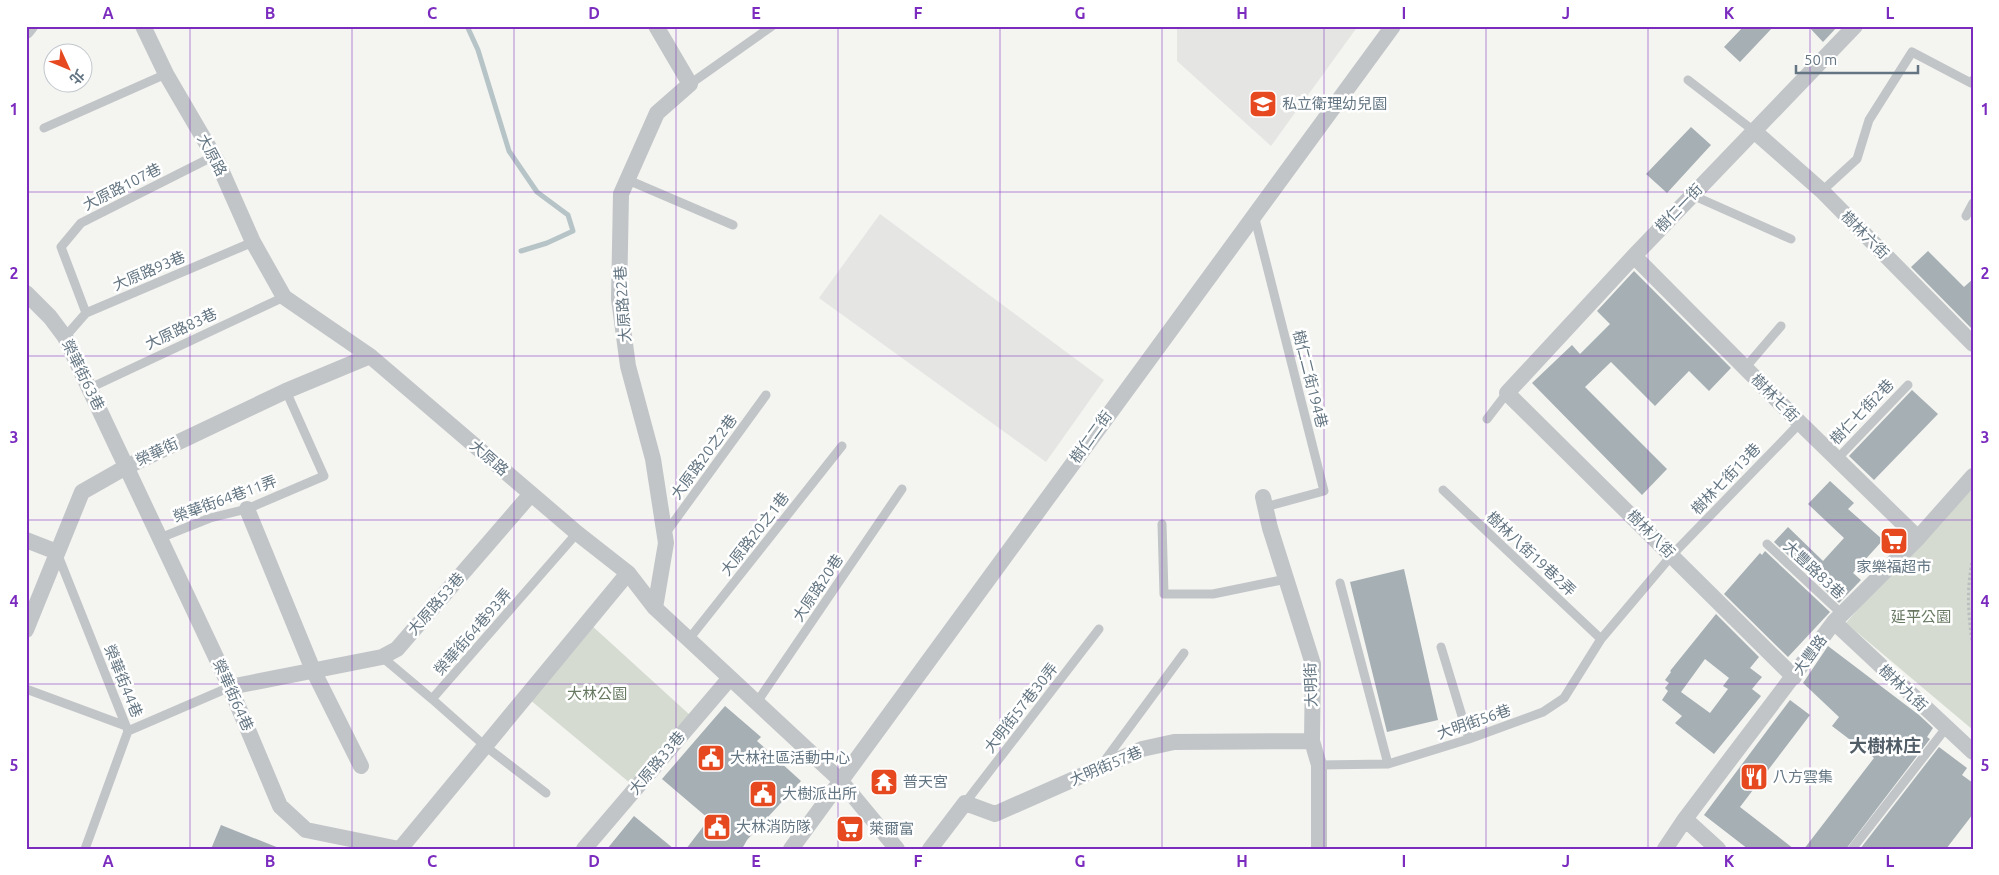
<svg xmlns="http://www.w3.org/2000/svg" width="1999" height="875" font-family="Ubuntu,'Noto Sans TC',sans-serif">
  <rect width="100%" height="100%" fill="#f4f4f0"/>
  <path fill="#e5e6e4" d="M1177,26h181l-87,120 -94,-85z
    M880,214l224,166 -58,82 -227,-164z"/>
  <path fill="#d5dbd1" d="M1973,477v253l-127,-107z
    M590,624l101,92 -55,72 -107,-89z"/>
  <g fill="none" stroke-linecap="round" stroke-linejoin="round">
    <path stroke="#b6c4c7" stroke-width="5" d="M467,26l11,24 31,101 28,41 31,23 5,16 -26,12 -26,8"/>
  </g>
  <path fill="#a6afb4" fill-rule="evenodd" d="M1744,26h30l-34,36 -16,-15z
    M1808,26h30l-15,16z
    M1691,127l20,18 -44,48 -21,-19z
    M1928,251l36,36 9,-8v51l-62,-63z
    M1634,271l97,97 -22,23 -20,-20 -34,35 -44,-44 -26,25 82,82 -25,26 -110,-112 40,-38 8,9 30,-30 -13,-13z
    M1912,390l26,24 -64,66 -25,-24z
    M1830,481l24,22 -6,6 35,31 -30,33 8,7 -22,23 -65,-61 14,-15 35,34 21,-23 -36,-34z
    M1765,551l65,61 -42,45 -64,-63 36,-41 2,2z
    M1404,569l34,151 -51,12 -37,-150z
    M1716,614l43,43 -9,11 12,9 -10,12 9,7 -47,58 -39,-31 7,-7 -20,-16 6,-9 -3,-3 4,-5 -4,-3 6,-8 -1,-1zM1705,659l24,19 -6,8 5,3 -18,24 -29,-21z
    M1828,646l91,69 14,13 -6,9 3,2 -84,110h-42l70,-91 -42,-32 7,-9 -36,-34z
    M1790,700l20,15 -70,92 54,42h-46l-44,-34z
    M725,706l36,31 -4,4 44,40 -54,59 -5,9h-56l23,-30 -47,-40z
    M1939,747l28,21 -5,7 11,8v31l-27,35h-86z
    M889,770l8,11 -17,13 -9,-11z
    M634,816l40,33h-67z
    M221,825l58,23v1h-68z"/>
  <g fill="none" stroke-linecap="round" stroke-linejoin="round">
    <path stroke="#bbbdbf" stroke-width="3" stroke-dasharray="2.5 2.5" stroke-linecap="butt" d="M1973,558c-7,30 -5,59 0,89"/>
    <path stroke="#c1c5c8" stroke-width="9" d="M1688,80l66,51
      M690,84l82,-58
      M44,128l122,-54
      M628,180l105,45
      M1822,191l35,-32 12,-39 43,-68 59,31 2,-3
      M1692,195l99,44
      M1254,215l70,276 -59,16
      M1966,216l7,-13
      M86,313l-25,-66 20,-24 133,-67
      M65,337l21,-24 167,-71
      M1745,368l36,-42
      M90,388l194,-91
      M1487,419l20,-26
      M1837,459l71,-74
      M1443,490l158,149
      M1162,524l2,70h49l73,-15
      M665,534l101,-139
      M160,538l50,-20 37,-9 77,-33 -38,-85
      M1767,544l76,71
      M57,553l71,178 -43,118
      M1340,583l48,181
      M689,639l153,-193
      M1441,647l28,92
      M382,657l50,42 145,-166
      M26,689l100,37
      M432,699l53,47 61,47
      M757,702l145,-213
      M128,731l102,-44
      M1103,763l81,-110
      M1319,765l69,-1 81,-25 74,-27 21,-14 37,-59 71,-84 128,-132
      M965,803l134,-174
      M1852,849l94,-121"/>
    <path stroke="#c1c5c8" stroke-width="16" d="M143,26l23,48 52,89 35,79 31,55 86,59 207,177 51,40 27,35 185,172 57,69
      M26,31l4,-5
      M1754,131l68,60 151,153
      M1634,256l166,167 118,115
      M26,293l24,24 15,20 165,350 50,119 26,24 93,19
      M1263,497l7,31 43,136 -1,77 7,24v84
      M247,509l66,161 48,96
      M26,540l31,12
      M655,608l11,-65 -13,-84 -25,-93 -9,-67 2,-105 36,-81 33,-29 -34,-58
      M1834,622l139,130
      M26,630l56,-138 44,-25 160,-76 84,-35
      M1794,677l-287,-284 127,-137 221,-230
      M230,687l152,-30 15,-8 134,-155
      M1685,819l33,30
      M400,849l228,-276
      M584,849l146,-171
      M791,849l602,-823
      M930,849l35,-46 30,11 147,-65 32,-7 138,-1
      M1665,849l20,-30 149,-197 84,-84 55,-62"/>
  </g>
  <path fill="none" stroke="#7b2cbf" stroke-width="1" stroke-opacity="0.55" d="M190,26v823M352,26v823M514,26v823M676,26v823M838,26v823M1000,26v823M1162,26v823M1324,26v823M1486,26v823M1648,26v823M1810,26v823M26,192h1947M26,356h1947M26,520h1947M26,684h1947"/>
  <defs>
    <symbol id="school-square" viewBox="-11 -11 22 22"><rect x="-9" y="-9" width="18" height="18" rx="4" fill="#e6491f" stroke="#fff"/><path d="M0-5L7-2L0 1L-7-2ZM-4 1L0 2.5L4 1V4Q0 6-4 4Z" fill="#fff"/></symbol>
    <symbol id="supermarket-square" viewBox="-11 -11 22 22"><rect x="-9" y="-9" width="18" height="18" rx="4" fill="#e6491f" stroke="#fff"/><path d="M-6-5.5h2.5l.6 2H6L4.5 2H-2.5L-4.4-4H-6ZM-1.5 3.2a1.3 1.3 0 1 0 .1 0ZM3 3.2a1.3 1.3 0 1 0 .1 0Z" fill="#fff"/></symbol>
    <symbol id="civic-square" viewBox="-11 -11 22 22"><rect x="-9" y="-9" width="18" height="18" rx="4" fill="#e6491f" stroke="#fff"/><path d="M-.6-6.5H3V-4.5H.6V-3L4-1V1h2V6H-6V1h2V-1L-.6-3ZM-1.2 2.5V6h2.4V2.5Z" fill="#fff"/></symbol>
    <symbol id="restaurant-square" viewBox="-11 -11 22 22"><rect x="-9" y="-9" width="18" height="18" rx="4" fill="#e6491f" stroke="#fff"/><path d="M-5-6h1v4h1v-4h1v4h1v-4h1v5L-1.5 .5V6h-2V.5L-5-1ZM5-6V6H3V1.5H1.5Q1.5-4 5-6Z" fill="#fff"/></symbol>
    <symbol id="temple-square" viewBox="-11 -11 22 22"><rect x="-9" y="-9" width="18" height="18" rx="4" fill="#e6491f" stroke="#fff"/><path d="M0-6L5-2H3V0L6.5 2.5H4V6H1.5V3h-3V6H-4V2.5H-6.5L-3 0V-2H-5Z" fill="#fff"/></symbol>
  </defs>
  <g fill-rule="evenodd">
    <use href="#school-square" x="1247" y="88" width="32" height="32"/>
    <use href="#supermarket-square" x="1878" y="525" width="32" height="32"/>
    <use href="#civic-square" x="695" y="742" width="32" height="32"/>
    <use href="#restaurant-square" x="1738" y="761" width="32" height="32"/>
    <use href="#temple-square" x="868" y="766" width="32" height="32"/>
    <use href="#civic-square" x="747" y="778" width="32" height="32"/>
    <use href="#civic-square" x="701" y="811" width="32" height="32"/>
    <use href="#supermarket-square" x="834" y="813" width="32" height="32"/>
  </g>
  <g text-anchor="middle" stroke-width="5" stroke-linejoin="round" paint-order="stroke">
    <g font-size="15" fill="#637582" stroke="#fff" text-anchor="start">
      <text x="1282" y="109">私立衛理幼兒園</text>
      <text x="1894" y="572" text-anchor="middle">家樂福超市</text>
      <text x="730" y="763">大林社區活動中心</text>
      <text x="1773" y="782">八方雲集</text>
      <text x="903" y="787">普天宮</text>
      <text x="782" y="799">大樹派出所</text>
      <text x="736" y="832">大林消防隊</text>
      <text x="869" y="834">萊爾富</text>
    </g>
    <g font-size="15" fill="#637582" stroke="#fff">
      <text transform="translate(212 155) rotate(62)" y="5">大原路</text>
      <text transform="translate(122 187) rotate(-27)" y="5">大原路107巷</text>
      <text transform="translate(1679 208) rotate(-46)" y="5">樹仁一街</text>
      <text transform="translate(1865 235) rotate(45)" y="5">樹林六街</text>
      <text transform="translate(149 271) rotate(-23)" y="5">大原路93巷</text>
      <text transform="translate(623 304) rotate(-94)" y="5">大原路22巷</text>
      <text transform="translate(181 329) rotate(-25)" y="5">大原路83巷</text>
      <text transform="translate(83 375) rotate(64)" y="5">榮華街63巷</text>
      <text transform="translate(1310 379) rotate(76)" y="5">樹仁二街194巷</text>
      <text transform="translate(1775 398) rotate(45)" y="5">樹林七街</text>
      <text transform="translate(1862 412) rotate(-46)" y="5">樹仁七街2巷</text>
      <text transform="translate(1091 437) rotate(-54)" y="5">樹仁二街</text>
      <text transform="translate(157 452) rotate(-25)" y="5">榮華街</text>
      <text transform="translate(704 457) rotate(-54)" y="5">大原路20之2巷</text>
      <text transform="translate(489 458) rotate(41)" y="5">大原路</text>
      <text transform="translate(1726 479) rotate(-46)" y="5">樹林七街13巷</text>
      <text transform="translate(225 499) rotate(-20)" y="5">榮華街64巷11弄</text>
      <text transform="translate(755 534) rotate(-52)" y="5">大原路20之1巷</text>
      <text transform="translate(1651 534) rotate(45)" y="5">樹林八街</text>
      <text transform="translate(1531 554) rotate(43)" y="5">樹林八街19巷2弄</text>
      <text transform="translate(1814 570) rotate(43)" y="5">大豐路83巷</text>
      <text transform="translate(818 588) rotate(-56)" y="5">大原路20巷</text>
      <text transform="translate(436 604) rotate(-49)" y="5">大原路53巷</text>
      <text transform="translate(473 632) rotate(-49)" y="5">榮華街64巷93弄</text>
      <text transform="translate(1810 655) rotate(-54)" y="5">大豐路</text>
      <text transform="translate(123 681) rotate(68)" y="5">榮華街44巷</text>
      <text transform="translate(1311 685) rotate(-92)" y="5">大明街</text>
      <text transform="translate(1903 688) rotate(43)" y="5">樹林九街</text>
      <text transform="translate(233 695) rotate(66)" y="5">榮華街64巷</text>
      <text transform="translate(1021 708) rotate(-52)" y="5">大明街57巷30弄</text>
      <text transform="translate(1474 722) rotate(-19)" y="5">大明街56巷</text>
      <text transform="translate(657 763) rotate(-50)" y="5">大原路33巷</text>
      <text transform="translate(1106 766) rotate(-23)" y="5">大明街57巷</text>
    </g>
    <g font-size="15" fill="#677961" stroke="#fff">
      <text x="1921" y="622">延平公園</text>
      <text x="597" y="699">大林公園</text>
    </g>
    <g font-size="18" font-weight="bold" fill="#515d67" stroke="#fff">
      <text x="1885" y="752">大樹林庄</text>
    </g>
  </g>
  <rect width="1999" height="875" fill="none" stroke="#ffffff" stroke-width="55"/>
  <g transform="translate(68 68) rotate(134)"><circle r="24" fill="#ffffff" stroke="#c1c8cd"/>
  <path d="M0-4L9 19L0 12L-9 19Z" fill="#e6491f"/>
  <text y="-8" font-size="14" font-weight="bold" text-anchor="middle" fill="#637582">北</text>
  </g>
  <path d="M1796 65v8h122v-8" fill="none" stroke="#637582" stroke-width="2.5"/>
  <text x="1804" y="65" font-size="15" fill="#637582" stroke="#ffffff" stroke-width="4" paint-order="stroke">50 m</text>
  <rect x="28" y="28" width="1944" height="820" fill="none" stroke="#7b2cbf" stroke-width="2"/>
  <g font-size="16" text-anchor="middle" font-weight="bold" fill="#7b2cbf">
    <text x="108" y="19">A</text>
    <text x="270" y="19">B</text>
    <text x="432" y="19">C</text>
    <text x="594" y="19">D</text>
    <text x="756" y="19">E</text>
    <text x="918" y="19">F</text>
    <text x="1080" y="19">G</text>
    <text x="1242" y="19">H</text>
    <text x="1404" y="19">I</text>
    <text x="1566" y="19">J</text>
    <text x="1729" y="19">K</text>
    <text x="1890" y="19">L</text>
    <text x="14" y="115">1</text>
    <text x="1985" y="115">1</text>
    <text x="14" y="279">2</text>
    <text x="1985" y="279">2</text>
    <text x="14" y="443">3</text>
    <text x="1985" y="443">3</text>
    <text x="14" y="607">4</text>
    <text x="1985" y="607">4</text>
    <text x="14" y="771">5</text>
    <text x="1985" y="771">5</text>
    <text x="108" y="867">A</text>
    <text x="270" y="867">B</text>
    <text x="432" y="867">C</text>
    <text x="594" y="867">D</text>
    <text x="756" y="867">E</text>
    <text x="918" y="867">F</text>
    <text x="1080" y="867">G</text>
    <text x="1242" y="867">H</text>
    <text x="1404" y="867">I</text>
    <text x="1566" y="867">J</text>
    <text x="1729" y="867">K</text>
    <text x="1890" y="867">L</text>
  </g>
</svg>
